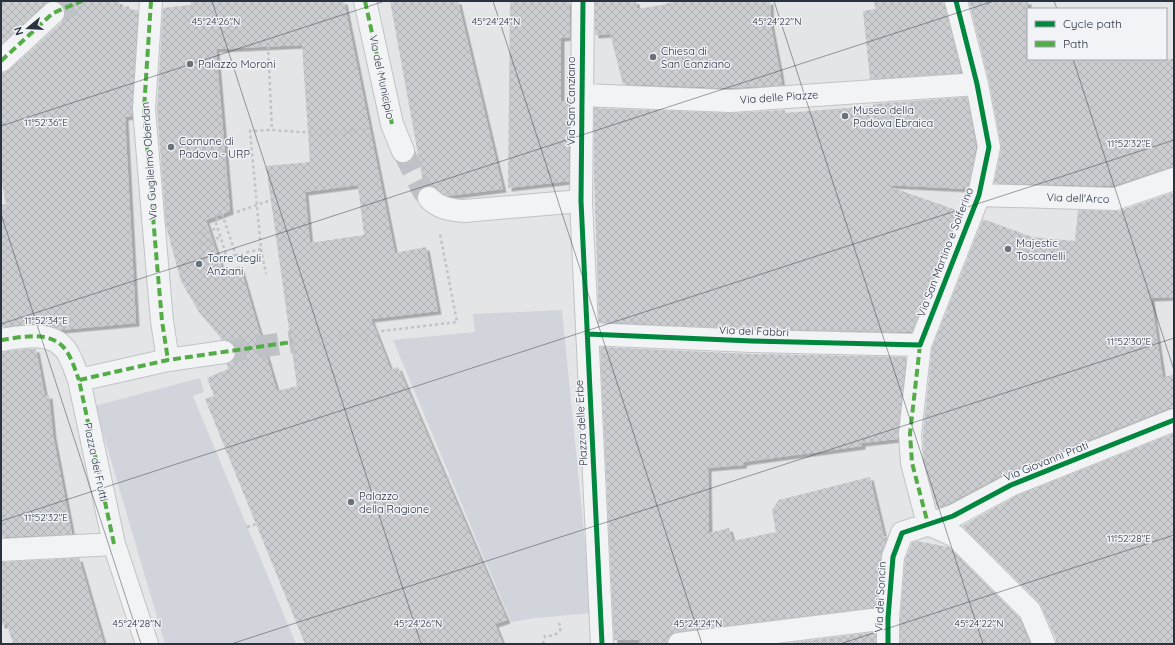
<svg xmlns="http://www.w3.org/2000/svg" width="1175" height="645" font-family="Quicksand,sans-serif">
  <defs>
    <pattern id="building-cross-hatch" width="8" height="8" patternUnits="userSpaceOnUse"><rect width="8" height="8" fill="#cbcdd0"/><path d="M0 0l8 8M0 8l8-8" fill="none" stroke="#aeb0b4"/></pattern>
    <filter id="shadow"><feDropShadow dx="3.5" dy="3.5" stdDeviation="0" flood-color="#0004"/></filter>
  </defs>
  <rect width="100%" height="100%" fill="#e3e5e7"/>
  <path fill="#d1d4da" d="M562,310l30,303 -57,5 -24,4 -118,-282 82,-8 -2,-18z
    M200,378l4,14 -11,4 103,248h-131l-70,-238z"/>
  <path fill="url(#building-cross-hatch)" fill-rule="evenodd" filter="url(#shadow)" d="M1,1h49l-5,3 -44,40z
    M56,1h63l1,6 9,-1v4h9l-6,98v8l-7,1 11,206 -75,7 -14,-5 -11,-1h-11l-24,3v-122l5,-1 -5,-26v-105h3l5,-3 53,-48 3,-6v-6l-3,-6z
    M191,1h153l51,252 31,-6 12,64 -67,8 20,51 7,-3 109,253 -12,4 8,20h-198l-100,-245 9,-3 -7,-18 21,-9 -1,-5 5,-2 3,-5 1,-7 -2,-5 -5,-4 -8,-1v-2l-22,-26 -18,-31 -15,-55 -9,-117 6,-101 28,-3zM302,45l8,117 -44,4 31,220 -20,5 -37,-125 -17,5 -17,-51 24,-9 -14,-162zM358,185l6,50 -54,8 -5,-51z
    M390,1h68l45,188 -56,7 -15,-10 -8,1z
    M510,1h60v36l-9,1v63l8,1v79l-61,7z
    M595,1h41l1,8 25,-4 13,-4h95l1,25 9,46 2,13 -52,3 -107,-4 -13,-50 -15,1z
    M874,1h70l17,72 -91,6 -7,-68 12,-2z
    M969,1h59v58h146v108h-4l-57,19 -119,-3 7,-33v-5l-12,-64z
    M967,97l9,50 -8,42 -83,-4 74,26 -47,121 -160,-3 -153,-7 -5,-144v-70l136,5 55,-3v3l88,-7v-2z
    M1174,192v105l-23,1 12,80 11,-4v34h-5l-163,65 -58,31 -10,4 -3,-6 -11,-41 -1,-27 9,-86 51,-129 49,18 43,4 3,-31 41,1z
    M600,347l152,7 154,3 -8,76v6l-36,4v3l-118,16 -1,3 -35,3 1,65 20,-5 4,13 43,-9 -4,-22 7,-10 91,-23 14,59h3l-6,20 -5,51 -199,25 -6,2 -3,5 -1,5h-27l-1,-4h-25z
    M27,349h9l9,47 4,-1 4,40 19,99 -71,3v-185z
    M1174,433v211h-118v-5l-17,-37 -77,-76 54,-30z
    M916,541l33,6 70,71 11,26h-130v-25l5,-59 7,-17z
    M79,558l25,86h-91l-6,-20 -6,1v-63z
    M876,632v12h-96z"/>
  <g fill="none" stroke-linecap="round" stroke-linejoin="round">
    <path stroke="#bec1c6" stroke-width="22" stroke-dasharray="22 11" stroke-linecap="butt" d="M53,13l29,-12
      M403,151l20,40 6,7
      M224,352l68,-10"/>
    <defs>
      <path id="minor" d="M151,1l-7,108 13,155 5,57 6,39
        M365,1l27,123 11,27
        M583,1l-2,200 21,443
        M956,1l21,83 12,63 -10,48 -59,150 -10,89 2,29 16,61 27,12 75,75 14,33
        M1,61l52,-48
        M581,95l149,6 247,-17
        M979,195l136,4 59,-20
        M429,198c9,10 21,12 35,13l117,-10
        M587,334l165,7 168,4
        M1,340c21,-3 49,-10 64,9 7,9 10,21 14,31
        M114,544l-35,-164 89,-20 56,-8
        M1,550l113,-6 33,100
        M679,644l209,-26
        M888,644v-26l5,-61 9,-24 51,-17 58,-31 163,-65"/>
    </defs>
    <use href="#minor" stroke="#c1c3c5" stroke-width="24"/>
    <path stroke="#c2c3c8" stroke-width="2.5" stroke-dasharray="3 3" stroke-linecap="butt" d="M268,46l4,84
      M237,212l34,-12
      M222,214l14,41 25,-6 -11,-118 22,-1 58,4 36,-5
      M218,218l-3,2 12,37 9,-2
      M195,235l23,-7
      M200,245v-1l21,-7
      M261,249l5,25
      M218,257l8,-3
      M366,333l1,11
      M324,338l2,12
      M292,342l165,-20 -17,-88
      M447,479l2,-1
      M247,527l9,-3
      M543,644l2,-8c7,0 13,-1 16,-8l-2,-5"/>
    <use href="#minor" stroke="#f2f3f5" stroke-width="22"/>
    <path stroke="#53ac46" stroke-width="4" stroke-dasharray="8 4" stroke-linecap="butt" d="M151,1l-7,108 13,155 5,57 6,39
      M365,1l27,123
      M1,61l52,-48 29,-12
      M1,340c21,-3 49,-10 64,9 7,9 10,21 14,31
      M920,345l-10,89 2,29 16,61
      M114,544l-35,-164 89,-20 124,-18"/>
    <defs>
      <path id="cycleway" d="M583,1l-2,200 21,443
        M587,334l165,7 168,4 59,-150 10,-48 -12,-63 -21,-83
        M888,644v-26l5,-61 9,-24 51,-17 58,-31 163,-65"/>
    </defs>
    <use href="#cycleway" stroke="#f1f3f7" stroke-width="8"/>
    <use href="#cycleway" stroke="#00873e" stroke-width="5"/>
  </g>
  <path fill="none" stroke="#2a3240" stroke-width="1" stroke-opacity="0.45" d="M212,1l209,643M493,1l209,643M774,1l209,643M1054,1l3,8M1073,59l101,311M1,126l384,-125M1,214l140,430M1,324l993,-323M1,521l1173,-381M231,644l943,-306M840,644l334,-109"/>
  <g fill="#6b717a" stroke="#f1f3f7" stroke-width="1.5">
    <circle cx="653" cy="57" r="4"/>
    <circle cx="190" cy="64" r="4"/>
    <circle cx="845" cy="116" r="4"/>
    <circle cx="171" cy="147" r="4"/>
    <circle cx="1008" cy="249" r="4"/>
    <circle cx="199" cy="264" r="4"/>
    <circle cx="351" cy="502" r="4"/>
  </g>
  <g text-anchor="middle" stroke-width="3" stroke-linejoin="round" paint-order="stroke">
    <g font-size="11" fill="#2a3240" stroke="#f1f3f7" text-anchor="start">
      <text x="661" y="55">Chiesa di<tspan x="661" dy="13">San Canziano</tspan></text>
      <text x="198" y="68">Palazzo Moroni</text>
      <text x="853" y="114">Museo della<tspan x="853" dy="13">Padova Ebraica</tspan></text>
      <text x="179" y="145">Comune di<tspan x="179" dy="13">Padova - URP</tspan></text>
      <text x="1016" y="247">Majestic<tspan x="1016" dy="13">Toscanelli</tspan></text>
      <text x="207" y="262">Torre degli<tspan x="207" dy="13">Anziani</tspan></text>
      <text x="359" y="500">Palazzo<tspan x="359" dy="13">della Ragione</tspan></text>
    </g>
    <g font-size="11" fill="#2a3240" stroke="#f1f3f7">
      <text transform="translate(382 77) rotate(78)" y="4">Via del Municipio</text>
      <text transform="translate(779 97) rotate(-4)" y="4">Via delle Piazze</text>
      <text transform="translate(571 101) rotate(-90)" y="4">Via San Canziano</text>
      <text transform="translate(149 161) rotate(-94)" y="4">Via Guglielmo Oberdan</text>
      <text transform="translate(1078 198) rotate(2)" y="4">Via dell'Arco</text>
      <text transform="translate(945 252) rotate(-69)" y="4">Via San Martino e Solferino</text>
      <text transform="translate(754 331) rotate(2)" y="4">Via dei Fabbri</text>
      <text transform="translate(581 423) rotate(-93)" y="4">Piazza delle Erbe</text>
      <text transform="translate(1046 461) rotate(-22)" y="4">Via Giovanni Prati</text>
      <text transform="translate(96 462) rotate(78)" y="4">Piazza dei Frutti</text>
      <text transform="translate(880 597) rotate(-87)" y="4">Via dei Soncin</text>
    </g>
  </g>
  <g font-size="10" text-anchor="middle" fill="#2a3240" stroke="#f1f3f7" stroke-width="3" stroke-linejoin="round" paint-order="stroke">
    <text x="216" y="25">45°24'26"N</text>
    <text x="496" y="25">45°24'24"N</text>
    <text x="777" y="25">45°24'22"N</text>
    <text x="46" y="126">11°52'36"E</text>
    <text x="1129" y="147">11°52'32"E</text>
    <text x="46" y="324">11°52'34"E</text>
    <text x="1129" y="345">11°52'30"E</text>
    <text x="46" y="521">11°52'32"E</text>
    <text x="1129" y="542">11°52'28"E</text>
    <text x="137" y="627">45°24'28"N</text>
    <text x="418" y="627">45°24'26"N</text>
    <text x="698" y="627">45°24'24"N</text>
    <text x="979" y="627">45°24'22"N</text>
  </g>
  <rect width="1175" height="645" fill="none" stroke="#2a3240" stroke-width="4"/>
  <rect x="1027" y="8" width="140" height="52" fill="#f1f3f7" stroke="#a1a6ae"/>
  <rect x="1035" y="21" width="20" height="6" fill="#00873e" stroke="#a1a6ae"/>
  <text x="1063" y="28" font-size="12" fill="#2a3240">Cycle path</text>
  <rect x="1035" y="41" width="20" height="6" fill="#53ac46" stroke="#a1a6ae"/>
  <text x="1063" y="48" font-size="12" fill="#2a3240">Path</text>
  <g transform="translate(28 28) rotate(252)" stroke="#f1f3f7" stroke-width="3" paint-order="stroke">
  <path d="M0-3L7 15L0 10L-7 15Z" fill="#2a3240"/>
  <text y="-6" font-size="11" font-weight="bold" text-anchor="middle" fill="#2a3240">N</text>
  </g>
</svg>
